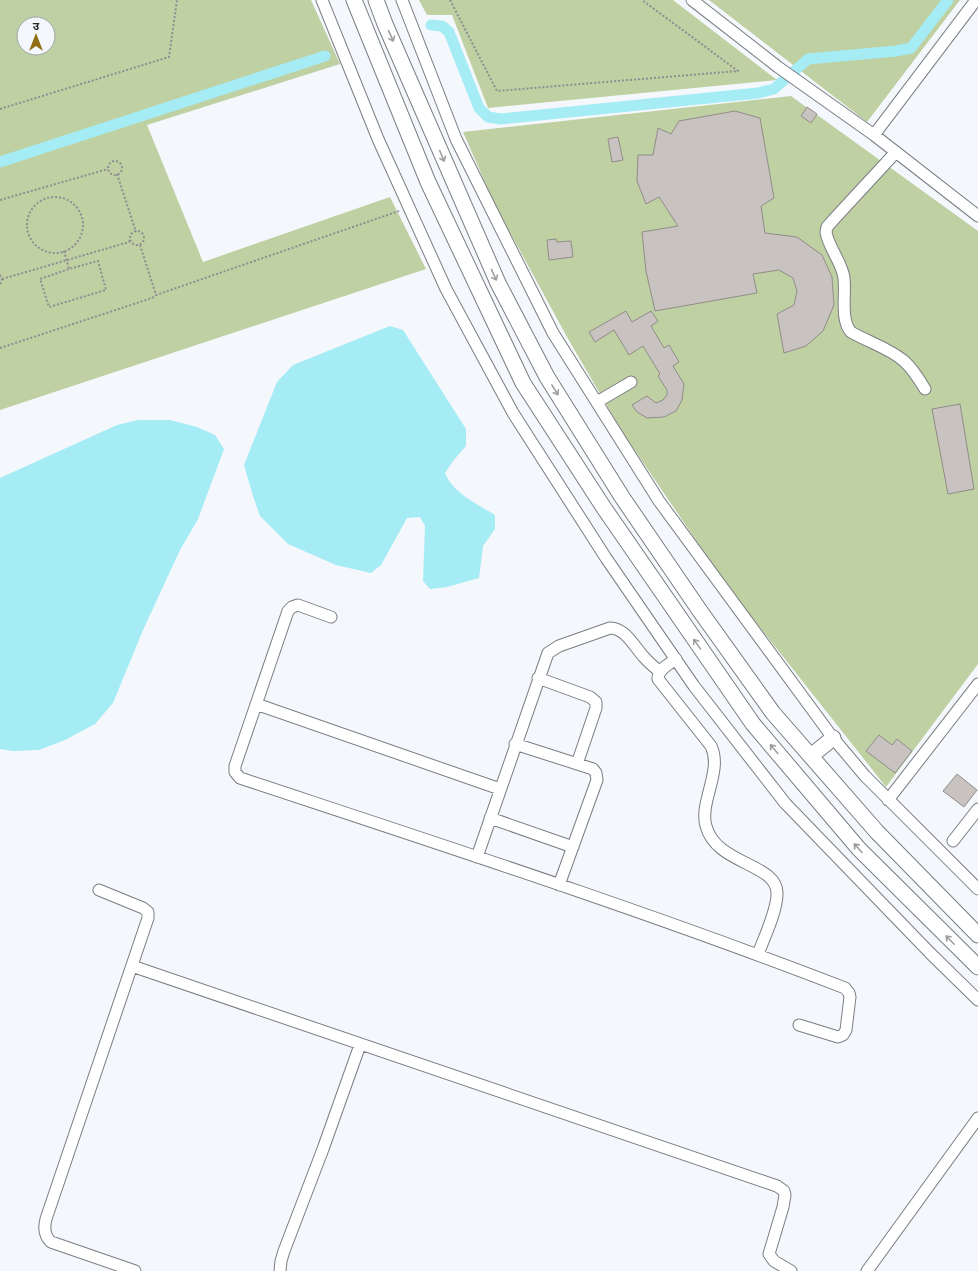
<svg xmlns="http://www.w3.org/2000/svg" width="978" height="1271" font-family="'Space Grotesk','Noto Sans Devanagari',sans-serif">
  <rect width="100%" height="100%" fill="#f4f7fc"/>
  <path fill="#bfd0a3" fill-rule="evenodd" d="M0,0h311l29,64 -193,61 56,137 187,-65 36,72 -426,141zM24,24h24v24h-24z
    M419,0h254l104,80 -289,28 -36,-93h-25z
    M709,0h251l-93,122z
    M791,96l187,135v433l-92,123 -161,-204 -104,-153 -54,-93 -73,-134 -31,-71z"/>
  <path fill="#a5ecf5" d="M390,326l13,4 63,99v17l-13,15 -8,12c8,20 32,31 50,42v14l-12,17 -4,32 -32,9 -17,2 -7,-8 2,-55 -5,-9 -13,1 -26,47 -10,8 -35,-8 -48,-21 -28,-28 -7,-20 -9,-31 33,-83 16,-17z
    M138,420h32l27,7 18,8 9,14 -26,70 -18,31 -37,80 -30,73 -18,21 -30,16 -26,10 -26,1 -13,-2v-271l117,-53z"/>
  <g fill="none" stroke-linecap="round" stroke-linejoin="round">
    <path stroke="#a5ecf5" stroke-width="11" d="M431,25l11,1 7,6 30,76 9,9 13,2 257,-26 16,-4 34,-30 88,-8 15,-3 37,-48
      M0,162l325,-106"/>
  </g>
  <path fill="#c8c3c0" stroke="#918c89" d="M807,107l10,7 -6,9 -10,-7z
    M735,111l25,7 14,80 -13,8 4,27 32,4 25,18 10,22 2,28 -11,26 -17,15 -22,7 -7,-39 17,-9 3,-14 -4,-13 -14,-8 -26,4 4,19 -102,18 -9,-40 -4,-39 36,-6 -19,-29 -13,7 -9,-23 1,-26h15l5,-27 13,6 8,-13z
    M618,137l5,23 -11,2 -4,-23z
    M556,239l1,3 14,-1 2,16 -24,3 -2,-20z
    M626,311l6,11 19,-11 7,10 -7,5 13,22 5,-3 10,17 -6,4 11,18 -2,16 -6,11 -12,6 -17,1 -10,-6 -5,-7 15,-9 9,7 7,-3 4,-5v-5l-9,-14 2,-2 -17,-28 -14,9 -15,-25 -19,12 -6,-10z
    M960,404l14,85 -26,5 -16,-85z
    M879,735l13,10 5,-6 15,12 -17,22 -29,-22z
    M957,774l20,16 -13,17 -21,-16z"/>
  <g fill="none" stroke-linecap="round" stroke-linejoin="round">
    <defs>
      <path id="minor" d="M322,0l56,139 68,150 67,124 93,145 88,128 91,117 145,150 48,47
        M402,0l54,139 97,194 106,168 174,237 32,38 113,113
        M692,0l86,67 96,68 104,81
        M874,135l102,-135
        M896,152l-61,66 -8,9 -1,5c2,15 16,30 18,46 2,16 -4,42 7,54 17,10 38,16 53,29 9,8 15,18 21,28
        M597,402l34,-20
        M331,617l-33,-12 -6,2 -4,4 -53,155v6l5,6c202,67 406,133 605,210l4,5 1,4 -4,33 -3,5 -5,2 -39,-12
        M676,659c-7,5 -19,11 -18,20l53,67c12,25 -12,56 -5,80 10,39 72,37 71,68 0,17 -13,44 -19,60
        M538,678l52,19 6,5v6l-19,56
        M256,704l244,85
        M515,744l78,25 3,4 1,7 -38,105
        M888,800l90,-116
        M490,818l83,29
        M953,841l25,-32
        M477,857l71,-204 11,-7 51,-18c15,0 24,18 33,28 5,6 11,11 17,16
        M99,890l44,18 5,4v6l-102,301c-2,8 -2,17 5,23l84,29
        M132,966l645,220 7,5 1,4 -2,12 -14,47 5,7 17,10
        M280,1271l1,-10 3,-10 39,-102 37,-104
        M867,1271l111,-153"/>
      <path id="major" d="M354,0l74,182 95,201 81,125 149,216 106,125 119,118
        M376,0l9,24 113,259 49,94 75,120 78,114 73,102 104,119 101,103
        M811,756l22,-18"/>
    </defs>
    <use href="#minor" stroke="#7a7d82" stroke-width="13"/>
    <use href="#major" stroke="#7a7d82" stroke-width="17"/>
    <path stroke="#8c8e92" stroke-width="2" stroke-dasharray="2 2" stroke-linecap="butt" d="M450,0l47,91 241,-20 -96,-71
      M0,109l169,-52 8,-57
      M108 168a7 7 0 1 1 14 0a7 7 0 1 1-14 0Z
      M117,174l19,58
      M27 225a28 28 0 1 1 56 0a28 28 0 1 1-56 0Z
      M0,200l108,-31
      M130 238a7 7 0 1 1 14 0a7 7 0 1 1-14 0Z
      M140,245l16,50 243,-84
      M64,251l5,18 29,-8 8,29 -57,17 -9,-28 29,-10
      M0,275l2,4 -2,6
      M2,279l127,-37 1,-2
      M0,348l152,-50 4,-3"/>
    <use href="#minor" stroke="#fff" stroke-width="11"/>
    <use href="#major" stroke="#fff" stroke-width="15"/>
  </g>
  <defs><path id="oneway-shaft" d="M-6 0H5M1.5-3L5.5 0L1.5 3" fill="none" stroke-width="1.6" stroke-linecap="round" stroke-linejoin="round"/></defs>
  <g stroke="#9d9e9f">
    <use href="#oneway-shaft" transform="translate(391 36) rotate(66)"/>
    <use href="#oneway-shaft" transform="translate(442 156) rotate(67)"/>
    <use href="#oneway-shaft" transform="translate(494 275) rotate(66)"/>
    <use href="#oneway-shaft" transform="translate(555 390) rotate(58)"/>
    <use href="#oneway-shaft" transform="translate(697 644) rotate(-125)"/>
    <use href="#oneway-shaft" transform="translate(774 749) rotate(-130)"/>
    <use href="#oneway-shaft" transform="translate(858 848) rotate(-132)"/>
    <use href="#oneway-shaft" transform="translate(950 940) rotate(-135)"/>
  </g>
  <g transform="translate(36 36)"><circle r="19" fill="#f4f7fc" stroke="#a2a4a8"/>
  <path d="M0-3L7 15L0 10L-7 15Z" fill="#906e13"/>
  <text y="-6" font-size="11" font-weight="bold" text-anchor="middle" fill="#262729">उ</text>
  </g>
</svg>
